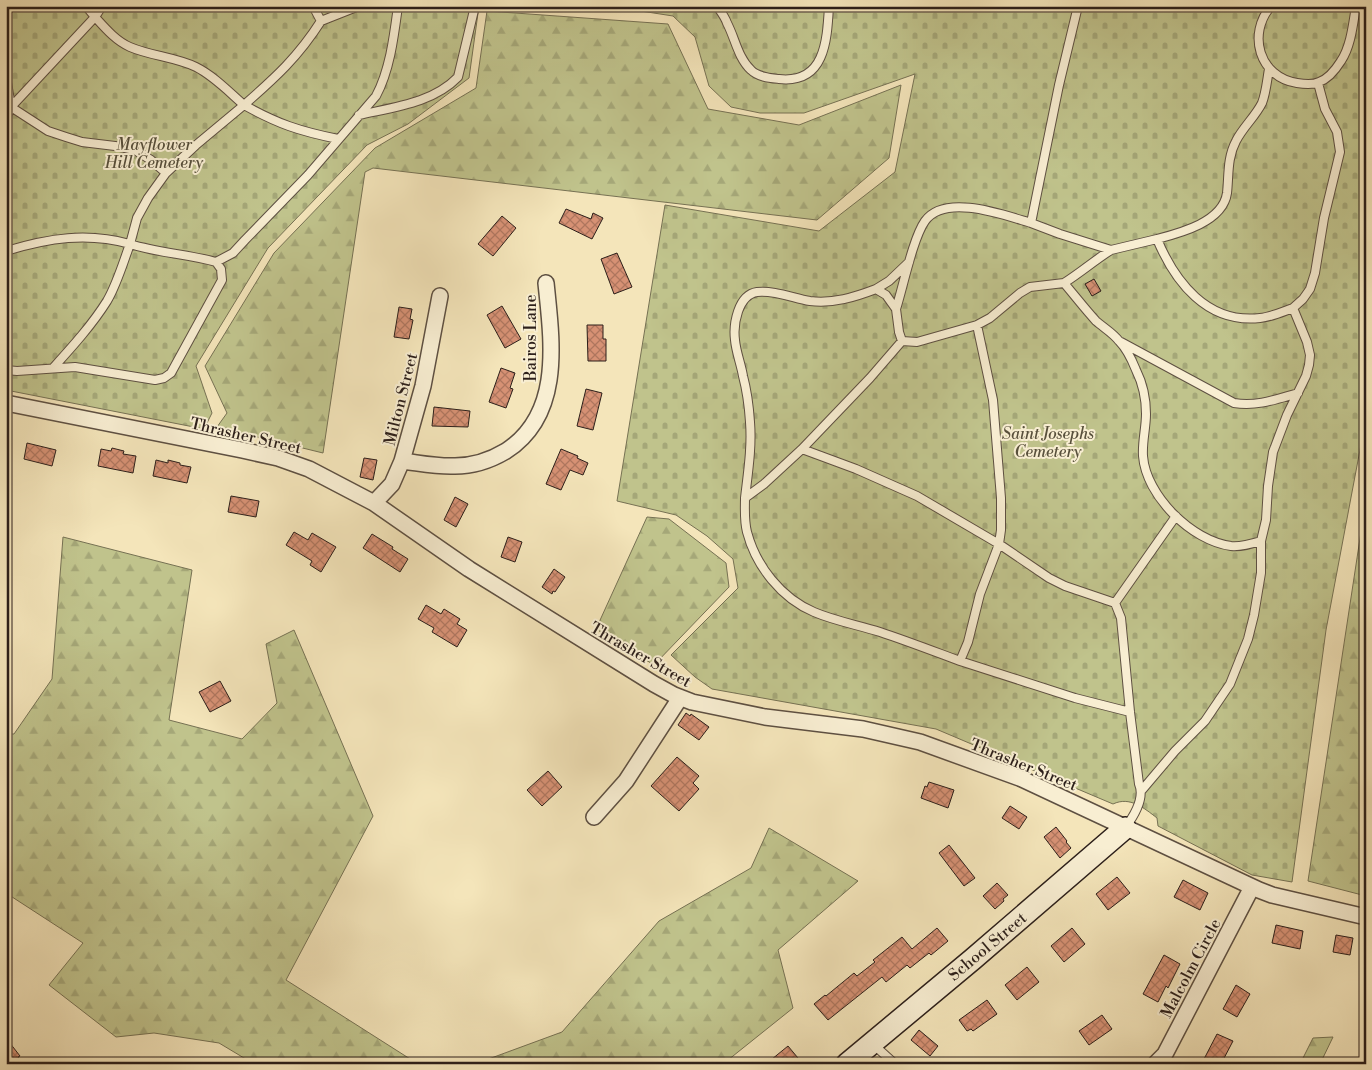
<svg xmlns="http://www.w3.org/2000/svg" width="1372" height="1070" font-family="'Libre Bodoni',serif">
  <defs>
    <pattern id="forest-firs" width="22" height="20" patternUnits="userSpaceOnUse" patternTransform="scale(1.25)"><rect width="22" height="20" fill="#c0c38c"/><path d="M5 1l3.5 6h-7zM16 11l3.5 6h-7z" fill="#a5a778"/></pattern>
    <pattern id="cemetery-stones" width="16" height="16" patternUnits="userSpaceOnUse" patternTransform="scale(1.25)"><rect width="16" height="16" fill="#c0c38c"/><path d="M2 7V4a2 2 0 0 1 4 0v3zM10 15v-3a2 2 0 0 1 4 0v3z" fill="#a5a778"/></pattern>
    <pattern id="building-cross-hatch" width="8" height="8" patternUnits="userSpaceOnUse" patternTransform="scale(1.25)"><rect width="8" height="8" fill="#d69174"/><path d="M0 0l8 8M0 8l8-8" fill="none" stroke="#ae765e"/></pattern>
  </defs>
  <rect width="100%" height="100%" fill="#f4e5ba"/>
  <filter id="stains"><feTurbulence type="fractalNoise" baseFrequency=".004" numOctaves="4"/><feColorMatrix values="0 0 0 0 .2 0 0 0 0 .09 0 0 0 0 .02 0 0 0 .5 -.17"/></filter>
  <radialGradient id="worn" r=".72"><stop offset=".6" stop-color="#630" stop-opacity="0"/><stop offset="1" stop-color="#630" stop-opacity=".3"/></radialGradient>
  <path fill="url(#forest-firs)" stroke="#767153" d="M487,11l181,13 40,85 91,16 102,-40 -12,73 -72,62 -444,-52 -8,4 -42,281 -106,-26 10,-14 -22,-47 69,-113 101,-105 101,-60z
    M1364,512l2,1v383l-58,-15z
    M647,517l22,2 57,44 3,24 -75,78 -58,-36z
    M63,537l129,33 -23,150 73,19 35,-36 -11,-59 28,-14 79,186 -87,164 132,84h-164l-35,-21 -65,-10 -38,4 -67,-52 34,-42 -77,-50v-159h8l38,-55z
    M769,828l89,53 -80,69 15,58 -70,56h-248l87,-32 97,-111 92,-53z
    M1333,1037l-13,27h-20l13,-26z"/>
  <path fill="url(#cemetery-stones)" stroke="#767153" d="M6,6h473l-10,72 -61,46 -41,21 -99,103 -72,118 16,47 -8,16 -198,-39z
    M596,6h770v412l-40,212 -34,252 -40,-7 -94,-49 -1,-8c-13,-10 -27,-22 -44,-14l-177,-75 -224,-40 -17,-12 -24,-22 67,-67 -5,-29 -26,-23 -31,-21 -59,-14 48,-296 154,26 76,-59 20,-98 -111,39h-44l-29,-6 -22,-21 -14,-49 -22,-21 -58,-9z"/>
  <path fill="url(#building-cross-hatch)" stroke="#2c1f1a" d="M566,209l25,10 2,-6 10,5 -11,21 -33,-16z
    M502,216l14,12 -23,28 -15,-12z
    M617,253l15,34 -18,7 -13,-35z
    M1094,279l7,12 -9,5 -7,-12z
    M502,306l19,33 -16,9 -18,-33z
    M399,307l13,2 -2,10 3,1 -4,19 -15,-2z
    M587,325h16v14h3v22h-18z
    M501,368l14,5 -5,15 3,1 -7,19 -17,-6z
    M586,389l16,4 -9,37 -16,-4z
    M434,407l36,4 -2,16 -36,-1z
    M27,443l29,7 -4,16 -28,-7z
    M112,448l12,3 -1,3 13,2 -3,17 -35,-7 3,-17 10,2z
    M561,449l17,7 -1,2 11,5 -5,12 -13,-5 -9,20 -15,-6z
    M364,458l13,2 -4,20 -13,-3z
    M156,460l12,3v-3l12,3v2l11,2 -4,16 -34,-7z
    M231,496l28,5 -3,16 -28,-5z
    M455,497l13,7 -12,23 -12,-7z
    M294,532l14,8 4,-7 24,14 -15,25 -11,-7 2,-4 -26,-16z
    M372,534l21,13 -1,2 16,10 -8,13 -37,-24z
    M508,537l14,5 -7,20 -14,-5z
    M554,569l11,8 -10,15 -2,-1 -1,3 -10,-7z
    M426,605l15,9 3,-5 16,10 -3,5 10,6 -10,17 -25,-15 2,-4 -16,-9z
    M220,681l11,20 -21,11 -11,-20z
    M686,713l4,3 1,-2 18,13 -10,13 -21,-15z
    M677,757l22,19 -6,7 6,6 -20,22 -28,-25z
    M548,771l14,16 -20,19 -15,-16z
    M929,782l25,8 -6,18 -27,-10 4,-12 2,1z
    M1010,806l17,11 -8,12 -17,-11z
    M1056,827l11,14 -1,1 5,6 -11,10 -16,-21z
    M949,845l26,33 -11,8 -25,-33z
    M1117,877l13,16 -22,17 -12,-16z
    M1183,880l25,13 -8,17 -26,-13z
    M997,883l11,12 -5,4 1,2 -9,8 -12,-13z
    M1276,925l27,6 -3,18 -28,-6z
    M937,928l11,13 -17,14 -2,-2 -19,15 -3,-3 -21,17 -4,-5 -54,43 -14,-16 11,-9 1,1 28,-23 3,3 18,-14 -2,-2 29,-23 10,12z
    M1072,928l13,16 -21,18 -13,-16z
    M1336,935l17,3 -3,17 -17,-3z
    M1164,955l16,9 -12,24 -2,-2 -8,16 -15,-8z
    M1027,967l12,15 -22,18 -12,-15z
    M1236,985l14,9 -13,23 -14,-8z
    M987,1000l10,14 -24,17 -2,-2 -4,2 -8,-11z
    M1102,1015l10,14 -23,16 -10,-14z
    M919,1030l19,16 -8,10 -19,-16z
    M1217,1034l16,7 -12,23h-6l-11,-5z
    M6,1038l14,18 -2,1 5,7h-17z
    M788,1046l15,18h-37z"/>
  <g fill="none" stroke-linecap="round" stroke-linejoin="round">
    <defs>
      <path id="lane" d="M86,6l9,11 7,-11
        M313,6l8,15c-23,36 -45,56 -77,84 34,19 55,26 94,34
        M717,6c4,6 8,11 10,17 8,15 11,35 24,47 7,7 19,8 28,9 46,5 48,-38 50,-73
        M1078,6l-19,79 -28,138 29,11 51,16 46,-11c18,43 50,85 103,79 11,-1 22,-6 33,-10l14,34 3,13 -1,10 -3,11 -19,39 -14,37 -5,34 -2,34 -5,21c-10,3 -20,6 -30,5 -39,-5 -85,-50 -88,-90 -1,-14 3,-28 3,-42 0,-15 -3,-30 -10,-44 -4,-10 -9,-21 -17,-29 -6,-8 -15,-13 -23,-20 -11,-12 -21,-25 -32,-38 16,-10 31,-23 47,-33
        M1271,6c-24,28 -12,71 26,77 7,1 16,2 22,-1 9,-3 17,-13 22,-21 10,-15 12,-37 15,-55
        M321,21l38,-15
        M6,76l5,31 -5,11
        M359,115c35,-8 74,-12 99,-38l17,-71
        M166,173l30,-28 48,-40c-15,-13 -30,-29 -48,-38 -21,-10 -45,-11 -66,-20 -14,-6 -25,-19 -35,-30l-84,90 37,24 18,6 16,5 33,4 20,4 16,10 15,13 -18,25 -11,20 -7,26c28,9 57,10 86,18
        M1031,223c-27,-8 -86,-30 -106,-2 -12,17 -22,66 -29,88l-10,-14 -10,-6c-21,8 -43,15 -66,12 -17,-3 -36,-11 -53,-9 -19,3 -24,32 -22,48 1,12 6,24 8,36 4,15 6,31 7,46 2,25 -2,50 -5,76l19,-14 38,-35 54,20 61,27 82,48 50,34 16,8 50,17
        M1157,239c23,-6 66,-17 70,-46 2,-18 0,-35 9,-52 7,-14 19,-24 26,-38 4,-10 5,-23 7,-34
        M6,251c43,-13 81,-19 124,-7 -7,19 -13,40 -23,57 -15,24 -35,46 -54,67
        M876,289l13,-8 20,-19
        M1293,308l10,-9 7,-10 5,-16 9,-55 16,-66 -3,-20 -12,-23 -7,-26
        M896,309l3,23 3,9 15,1 60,-17 13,-7 30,-25 10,-6 34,-4
        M1121,342l113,61c23,4 43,-4 64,-10
        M6,370l11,1 58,-4 80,13 9,-2 7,-5 51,-93 -1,-11 -5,-7 17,-9 12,-13 63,-65 68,-79c14,-26 18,-60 22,-90
        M802,449l68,-71 32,-37
        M745,498c0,11 -1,22 2,34 9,34 34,66 67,80 21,9 44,13 66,20 27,9 53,19 80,29l8,-19 12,-48 19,-50 2,-14v-32l-8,-98 -16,-75
        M960,661l115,37 55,14
        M1142,790l33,-39 30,-30 25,-37 18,-45 6,-24 7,-42v-32
        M1125,828c9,-12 20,-30 14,-44l-9,-72 -9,-94 -6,-15 61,-87
        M874,1045l21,19"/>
      <path id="street" d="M6,403l236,47 36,8 31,11 65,34 95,66 185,115 20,11 18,7 73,15 98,12 57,13 102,37 237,111 13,5 94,22
        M402,461c17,2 36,6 53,5 18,0 36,-6 51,-15 57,-37 46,-109 40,-168
        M374,503l18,-19 10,-23 21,-75 17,-90
        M594,817l32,-36 54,-83
        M1155,1064l10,-10 87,-167"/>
      <path id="secondary" d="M847,1064l126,-105 152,-131"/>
    </defs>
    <use href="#lane" stroke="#5e5042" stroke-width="10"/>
    <use href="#street" stroke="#5e5042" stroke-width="18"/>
    <use href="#secondary" stroke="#2c1f1a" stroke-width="24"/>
    <use href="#lane" stroke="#f8eed2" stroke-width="8"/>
    <use href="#street" stroke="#f8eed2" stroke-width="15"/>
    <use href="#secondary" stroke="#f8eed2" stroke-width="21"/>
  </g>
  <g text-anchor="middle" stroke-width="4" stroke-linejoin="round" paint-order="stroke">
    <g font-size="16" font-style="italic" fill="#58503c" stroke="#f8eed2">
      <text x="154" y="150">Mayflower<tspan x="154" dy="18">Hill Cemetery</tspan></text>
      <text x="1048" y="439">Saint Josephs<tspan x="1048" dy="18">Cemetery</tspan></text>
    </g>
    <g font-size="16" fill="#2c1f1a" stroke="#f8eed2">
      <text transform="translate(530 338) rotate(-90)" y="6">Bairos Lane</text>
      <text transform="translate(400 399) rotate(-76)" y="6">Milton Street</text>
      <text transform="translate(246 435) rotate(13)" y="6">Thrasher Street</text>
      <text transform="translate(641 654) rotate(30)" y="6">Thrasher Street</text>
      <text transform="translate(1024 764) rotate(22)" y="6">Thrasher Street</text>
      <text transform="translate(987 946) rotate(-40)" y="6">School Street</text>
      <text transform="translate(1190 968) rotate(-62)" y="6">Malcolm Circle</text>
    </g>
  </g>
  <rect width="1372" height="1070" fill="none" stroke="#f4e5ba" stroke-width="25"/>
  <rect x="8" y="8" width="1357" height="1055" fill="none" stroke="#2c1f1a" stroke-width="2.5"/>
  <rect x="12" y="12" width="1347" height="1045" fill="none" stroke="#2c1f1a"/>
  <rect width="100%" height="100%" filter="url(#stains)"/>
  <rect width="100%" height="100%" fill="url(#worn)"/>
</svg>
